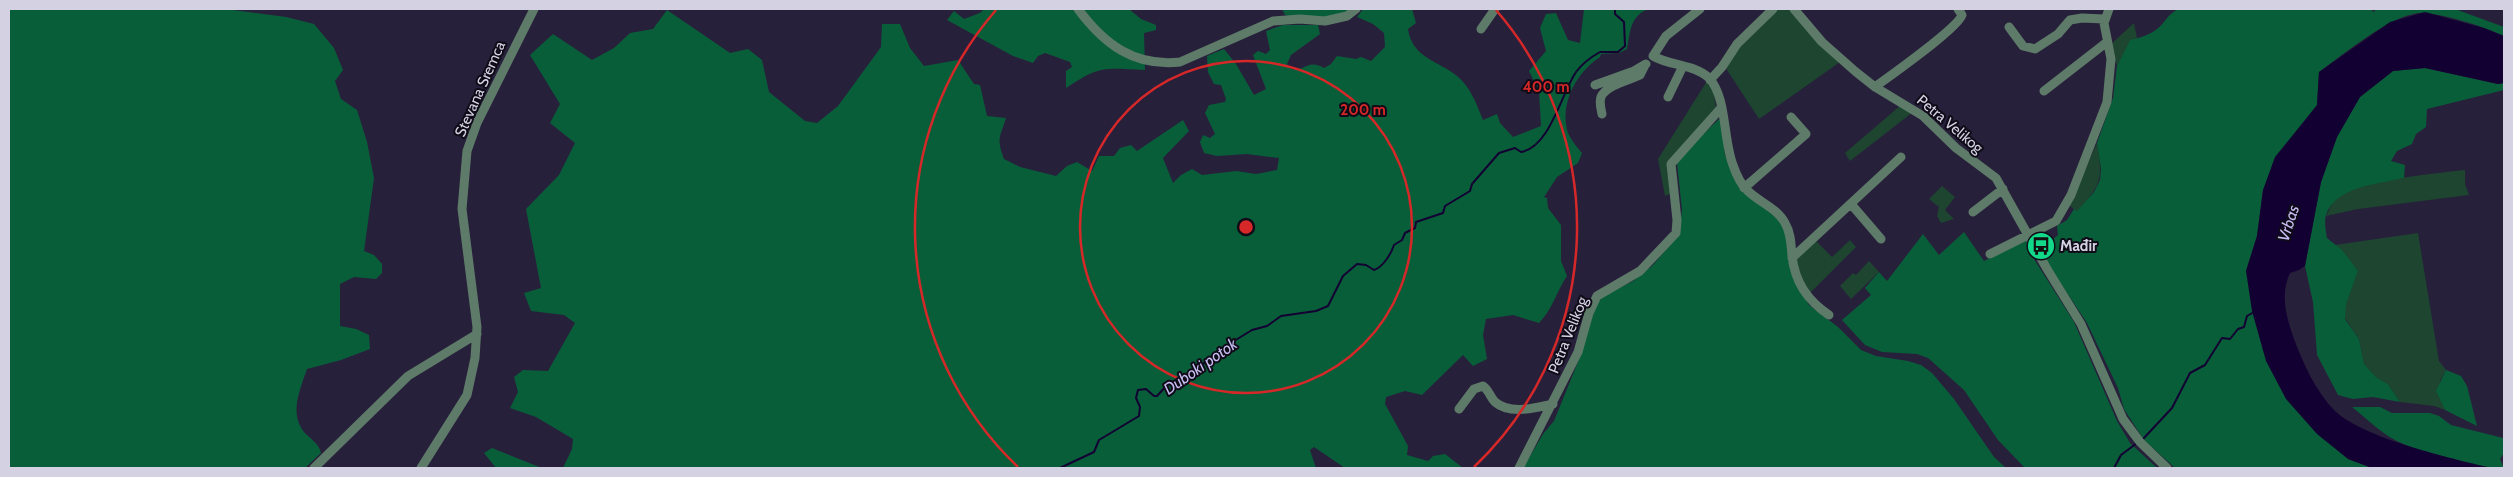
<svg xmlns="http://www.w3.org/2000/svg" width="2513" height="477" font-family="Cabin,sans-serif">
  <rect width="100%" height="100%" fill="#27203b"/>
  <path fill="#1d4530" d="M1778,9h12l50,53 -81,57 -32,-49c-2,-18 38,-50 51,-61z
    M2134,23l3,15 -7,3 -13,25 -7,-21z
    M1707,81l6,9 3,17 -44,52v34l-7,3 -7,-37z
    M1901,105l12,7 -63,49 -5,-8z
    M2097,143c6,37 5,40 -20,69l-8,-7z
    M2465,170v14l4,11 -111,14 -32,7c3,-5 5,-12 9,-17 16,-18 104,-26 130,-29z
    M1942,186l13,11 -10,13 9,9 -13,4 -4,-7 2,-9 -10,-8z
    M2418,233l21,128 7,9 -6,11 5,29 -11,-4 -34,-4 -12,-18 -12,-7 -12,-13 -5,-25 -14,-21v-14l13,-33 -23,-26z
    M1815,240l17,17 18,-17 6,7 -47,47 -6,-9 -7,-25z
    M1869,261l10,11 -28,27 -11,-13 13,-13 3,2z"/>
  <path fill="#095e3a" d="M9,9h216l61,8 28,7 20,24 9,22 -8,11 6,18 16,11 10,32 7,36 -10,73 10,4 8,9v9l-6,6 -22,-2 -14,7v42l16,3 13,6 1,14 -29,11 -34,9c-7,21 -18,44 -3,63 6,7 15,11 17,21l-16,15h-296z
    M984,9h145l12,10 15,6v5l-12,3 1,37c-41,-2 -45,-5 -79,18v-17l6,-4 -2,-5 -25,-9 -7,3 -5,7 -20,-7 -66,-36 7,-9 10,8 16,-6z
    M1282,9h70c-17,13 -43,7 -63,7l-4,-1z
    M1363,9h49l4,14 -8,6c4,29 31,32 49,47 13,10 20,29 26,44l14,-6 3,9 13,14 28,-11 -2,-35 -10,-20 17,-20 -6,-23 6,-14 10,-1 12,27 12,3 4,-34h65c-19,6 -19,24 -22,40l-8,4 -18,1 -1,3c-24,16 -41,47 -32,76 3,7 9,14 14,20l-4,10 -21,14 -13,20 3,1 1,10 13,17v36l6,15c-12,18 -13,31 -28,47l-26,-8 -27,4 -3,16 4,24 -14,7 -10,-11 -41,40 -17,-4 -19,6 -1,7 23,42 -1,9 21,6 5,-5 12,-2 18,14h-118l-31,-21 -4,3 6,18h-753l9,-19 1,-10 -37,-22 -26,-9 8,-16 -4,-15 9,-7 25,1 27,-48 -11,-8 -33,-4 -7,-18 17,-5 -15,-79 33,-34 16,-32 -25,-20 10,-19 -30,-49 23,-21 39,26 22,-12 16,-15 23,-4 14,-19 63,43 18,-4 14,11 7,32 36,29 12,2 21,-17 43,-59 1,-23h18l10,24 14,18 34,-6 16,24 6,1 7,31 19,2c-6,20 -10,19 -2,41l16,8 36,9 11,-10 10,-4 15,9 7,-15h15l6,-8 11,-3 6,6 46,-31 6,11 -26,27 10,25 8,-8 11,-6 10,6 34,-4 20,3 21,-4 2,-12 -32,-4 -30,2 -13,-3 -4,-11 3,-7 7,3 5,-4 -10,-21 4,-8 16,-3 1,-3 -5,-14 -7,-1 -6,-12 -1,-16 17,-7 12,15 18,31 12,-6 -13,-34 5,-4 8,3 4,-4 -4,-19 17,-6h35l2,9 -29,21 -4,9 5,5c15,2 15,-10 32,-1l7,-4 6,-8 19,3 5,-2 10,4 14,-14 -1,-14 -11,-9 -16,-7z
    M2178,9h192l4,3 2,-3h79l49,18v9c-23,-10 -52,-20 -78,-23 -29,-4 -83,42 -107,59l-2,33 -54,85 -6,46 -11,35 102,188 24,9h-197l-31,-28 -20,-31 -6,-21 -31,-65 -45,-68 1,-8 15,-12 -1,-9 10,-6 7,-11 3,2 17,-19 6,-12 1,-11 -4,-26 16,-45 4,-32 13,-26c9,-2 20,-5 27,-11 9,-7 8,-12 21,-20z
    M2425,68l73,16 6,-1v7l-77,19 -1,18 -10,7 -4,10 -15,7 -6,10 14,4 -1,13c-26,6 -68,8 -78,37 -2,6 0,17 1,23l15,12 16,21 -12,33 -1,15 14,20 5,25 12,13 12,7 12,18 -27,-5 -20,2 -15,-4 -21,-40 -4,-53 -8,-36 16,-84 16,-45 23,-40 33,-26z
    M1719,119l2,2 4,34 12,29 44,38 6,14 8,45 14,24 29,22 23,23 15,6 32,5 13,4 11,8 22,26 40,58 12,11h-483l20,-34 11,-13 28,-69 13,-46 8,-10 30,-15 19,-15 27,-31 3,-25 -5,-47 14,-17z
    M1964,232l20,29 39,-21 4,2 7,17 40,63 43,99 13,22 27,25h-132l-27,-28 -34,-50 -36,-32 -11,-4 -35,-2 -17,-7 -23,-25 29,-25 -6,-7 14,-16 8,9 36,-47 16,21z
    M2446,370l15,6 6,10 10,40 -32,-16 -9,-19z
    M2352,407h28l12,6h38l9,3 12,9 52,13 1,15 -4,6 4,9c-28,0 -84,-15 -109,-28 -15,-8 -29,-22 -43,-33z
    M492,448l50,20h-46l-12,-15z"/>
  <path fill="#130032" d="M2425,12l59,16 20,8v47l-6,1 -73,-16 -32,3 -33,26 -23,40 -16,45 -16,84 -6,4 -9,3c-10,22 -4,43 4,66 9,24 22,53 41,72 30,28 116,47 156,57h-119l-24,-9 -31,-25 -31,-35 -20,-38 -14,-50 -6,-40 11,-35 6,-46 12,-33 42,-52 2,-33 71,-50z"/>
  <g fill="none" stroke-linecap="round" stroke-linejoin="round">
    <path stroke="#130032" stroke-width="2" d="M2143,439l29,-31 18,-35 15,-8 17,-27 8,1 8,-10 6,-2 3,-11 7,-4
      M1060,468l34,-16 5,-12 40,-24 1,-9 -4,-9 2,-8 8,-1 8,7h3l10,-11 28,-12 12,-13 22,-12 5,-7 18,-11 15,-4 14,-10 35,-5 12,-5 15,-30 14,-12 9,1 8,5c9,-3 17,-16 20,-25l8,-5 3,-7 10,-5 1,-6 27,-9 2,-7 25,-15 2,-7 27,-31 16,-5 6,4c29,-5 40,-58 55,-80 6,-8 15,-15 24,-20h18l7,-6 -1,-24 -9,-8v-5
      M2114,468l7,-13 16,-12"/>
    <path stroke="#5e7b69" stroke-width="9" d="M1078,9c26,35 56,58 102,53l93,-41 27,-2 25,2 22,-5 9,-7
      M1700,9l-34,27 -13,20c17,10 41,8 56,22 18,19 14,62 24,87 3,9 7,19 15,26 11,11 29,17 37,32 6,10 6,22 7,33 3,26 15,44 37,59
      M1794,9l28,33 34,30 19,15 48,29 33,32 40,30 51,91 34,55 42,95 17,23 27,26
      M2009,27l14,19 12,3 23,-15 12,-14 12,-2 22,1
      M1481,29l14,-20
      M1710,80l12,-13 15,-23 36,-35
      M1595,85l39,-14 12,-7
      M1875,87c16,-12 82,-58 87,-72l-4,-6
      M2044,91l63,-49
      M1668,97l15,-31
      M1602,114c-1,-5 -3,-12 -1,-17 5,-12 29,-17 39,-22l5,-10
      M1744,188l62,-54 -15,-17
      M1851,204l30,35
      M1973,212l30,-23
      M1990,254l66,-33 15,-26 36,-93 4,-43 -7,-36 5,-14
      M1792,258l109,-101
      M1459,409l15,-20 9,-3c6,4 7,11 12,16 15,13 40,6 58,2
      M314,468l94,-92 69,-42
      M421,468l46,-73 8,-37 2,-31 -15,-118 5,-58 10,-28 57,-114
      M1519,468l59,-116 11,-39 8,-17 43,-25 36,-38 1,-13 -6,-56 50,-56"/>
  </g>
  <g fill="none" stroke="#d62828" stroke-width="2.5">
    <circle cx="1246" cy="227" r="166"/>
    <path d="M1018 467A331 331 0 0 1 996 10M1496 10A331 331 0 0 1 1474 467"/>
  </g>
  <defs>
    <symbol id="bus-disc" viewBox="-11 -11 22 22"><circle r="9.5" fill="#12d98a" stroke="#0f0c18"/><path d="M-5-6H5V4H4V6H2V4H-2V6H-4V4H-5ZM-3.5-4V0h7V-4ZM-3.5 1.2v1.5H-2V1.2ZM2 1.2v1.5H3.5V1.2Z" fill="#111"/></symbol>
  </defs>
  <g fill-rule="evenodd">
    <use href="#bus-disc" x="2025" y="230" width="32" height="32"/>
  </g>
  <g text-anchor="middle" stroke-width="4" stroke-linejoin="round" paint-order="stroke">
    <g font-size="15" fill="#d4d1e3" stroke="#0f0c18">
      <text transform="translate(480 89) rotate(-66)" y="5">Stevana Sremca</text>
      <text transform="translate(1950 124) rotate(40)" y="5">Petra Velikog</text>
      <text transform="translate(1568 335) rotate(-68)" y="5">Petra Velikog</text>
    </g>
    <g font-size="15" font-weight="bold" fill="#d4d1e3" stroke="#0f0c18" text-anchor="start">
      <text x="2060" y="251">Mađir</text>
    </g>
    <g font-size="16" font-style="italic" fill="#c8bdf3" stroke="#0f0c18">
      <text transform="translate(2288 223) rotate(-72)" y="6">Vrbas</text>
      <text transform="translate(1200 366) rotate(-35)" y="6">Duboki potok</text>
    </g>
  </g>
  <circle cx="1246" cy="227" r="8" fill="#d62828" stroke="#0f0c18" stroke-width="2.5"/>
  <g font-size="15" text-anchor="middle" font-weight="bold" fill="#d62828" stroke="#0f0c18" stroke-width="4" stroke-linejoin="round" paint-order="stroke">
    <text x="1546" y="92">400 m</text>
    <text x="1363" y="115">200 m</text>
  </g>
  <rect width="2513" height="477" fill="none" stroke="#d4d1e3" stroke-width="20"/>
</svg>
